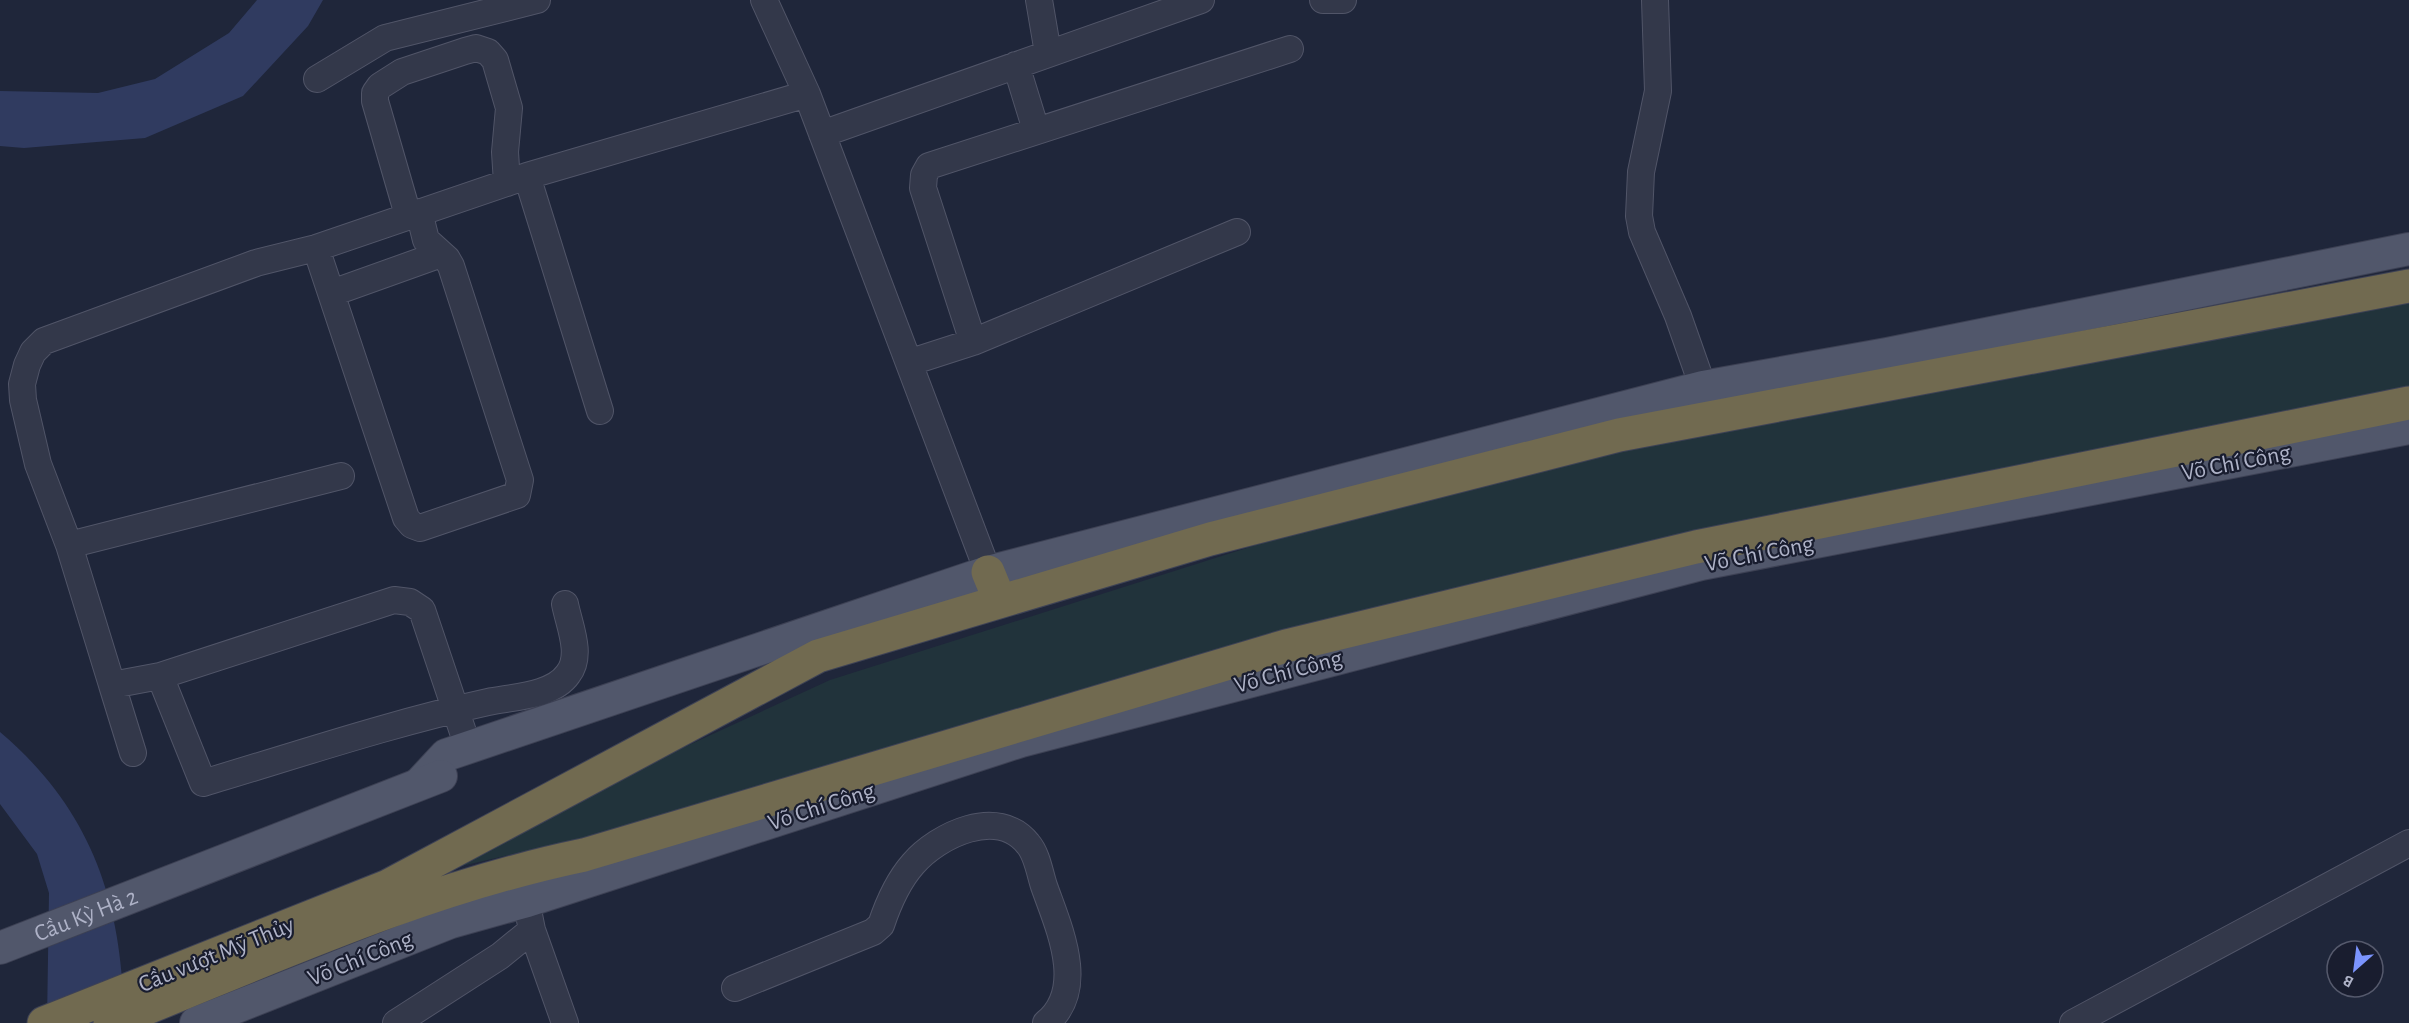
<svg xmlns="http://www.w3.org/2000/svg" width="2409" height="1023" font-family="'Alegreya Sans',sans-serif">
  <rect width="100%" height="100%" fill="#1f263a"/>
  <path fill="#21333b" d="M2409,301v95l-1677,407 -275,64 195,-105 178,-82 575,-182 260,-64z"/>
  <path fill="#303b60" d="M257,0h66l-15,26 -65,70 -98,42 -121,10 -24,-2v-55l98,2 57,-14 74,-46z
    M0,732c93,79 123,172 124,291h-77l2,-130 -12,-39 -37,-50z"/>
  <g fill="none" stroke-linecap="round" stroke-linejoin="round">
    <defs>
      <path id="minor" d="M764,0l43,94 181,478
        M1039,0l9,53
        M1323,0h20
        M1655,0l3,91 -17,81 -2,44 3,16 36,84 25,71
        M1016,65l20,65
        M317,79l68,-41 152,-38
        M822,134l379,-134
        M527,176l73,235
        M408,215l-33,-114v-8l5,-7 22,-14 63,-21 11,-3 12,4 7,8 14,48 -4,44 2,31
        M316,248l90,270 6,7 8,3 97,-33 3,-15 -69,-214 -4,-7 -21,-19 -7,-28
        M332,293l109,-39
        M973,342l-50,-154 1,-13 5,-9 361,-117
        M911,362l62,-20 264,-110
        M69,545l272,-69
        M565,604c4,21 18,51 3,70 -15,22 -56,23 -80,28 -96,21 -191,53 -285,81l-43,-107 -48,9 -43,-140 -31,-81 -15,-64 -1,-16 5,-19 6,-13 11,-11 212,-78 60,-15 211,-72 280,-82
        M160,676l234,-76 16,2 12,8 46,137
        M112,685l21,68
        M529,915l3,15 33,93
        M735,988l138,-56 8,-7c7,-21 17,-44 32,-61 25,-29 85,-58 115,-20 9,10 12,30 16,42 14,40 44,103 2,137
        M396,1023l104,-67 32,-26
        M2073,1023l336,-180"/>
      <g id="major">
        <path d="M420,783l26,-28 542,-183 715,-185 184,-33 522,-105"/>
        <path id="s1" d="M0,948l441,-172"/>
        <path d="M196,1023l255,-101 76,-21 494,-160 680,-177 708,-136"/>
      </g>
      <path id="highway" d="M988,572l12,29
        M44,1023l344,-137 430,-230 392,-117 409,-104 790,-149
        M110,1023c155,-62 310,-134 474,-168l702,-209 410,-99 713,-144"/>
    </defs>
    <use href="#minor" stroke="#515568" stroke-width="28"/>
    <use href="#major" stroke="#3d4154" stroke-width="34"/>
    <use href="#highway" stroke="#3e4255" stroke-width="35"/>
    <use href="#minor" stroke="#33384a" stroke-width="26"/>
    <use href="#major" stroke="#51576b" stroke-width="32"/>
    <use href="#highway" stroke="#716a50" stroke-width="33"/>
  </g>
  <g text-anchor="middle" stroke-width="4.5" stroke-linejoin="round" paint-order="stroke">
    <g font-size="24" fill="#aeb2c7" stroke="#191d2f">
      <text transform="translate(2236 462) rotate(-11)" y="8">Võ Chí Công</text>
      <text transform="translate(1759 553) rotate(-11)" y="8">Võ Chí Công</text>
      <text transform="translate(1288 671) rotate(-15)" y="8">Võ Chí Công</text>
      <text transform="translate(821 806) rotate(-18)" y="8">Võ Chí Công</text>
      <text dy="8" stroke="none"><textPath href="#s1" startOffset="92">Cầu Kỳ Hà 2</textPath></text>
      <text transform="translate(216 954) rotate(-22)" y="8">Cầu vượt Mỹ Thủy</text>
      <text transform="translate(360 958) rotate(-22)" y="8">Võ Chí Công</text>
    </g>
  </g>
  <g transform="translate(2355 969) rotate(208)"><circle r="28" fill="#191d2f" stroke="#55596c" stroke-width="1.5"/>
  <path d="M0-4.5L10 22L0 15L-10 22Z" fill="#7b94fe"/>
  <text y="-9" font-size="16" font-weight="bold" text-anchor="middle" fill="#aeb2c7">B</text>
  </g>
</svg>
